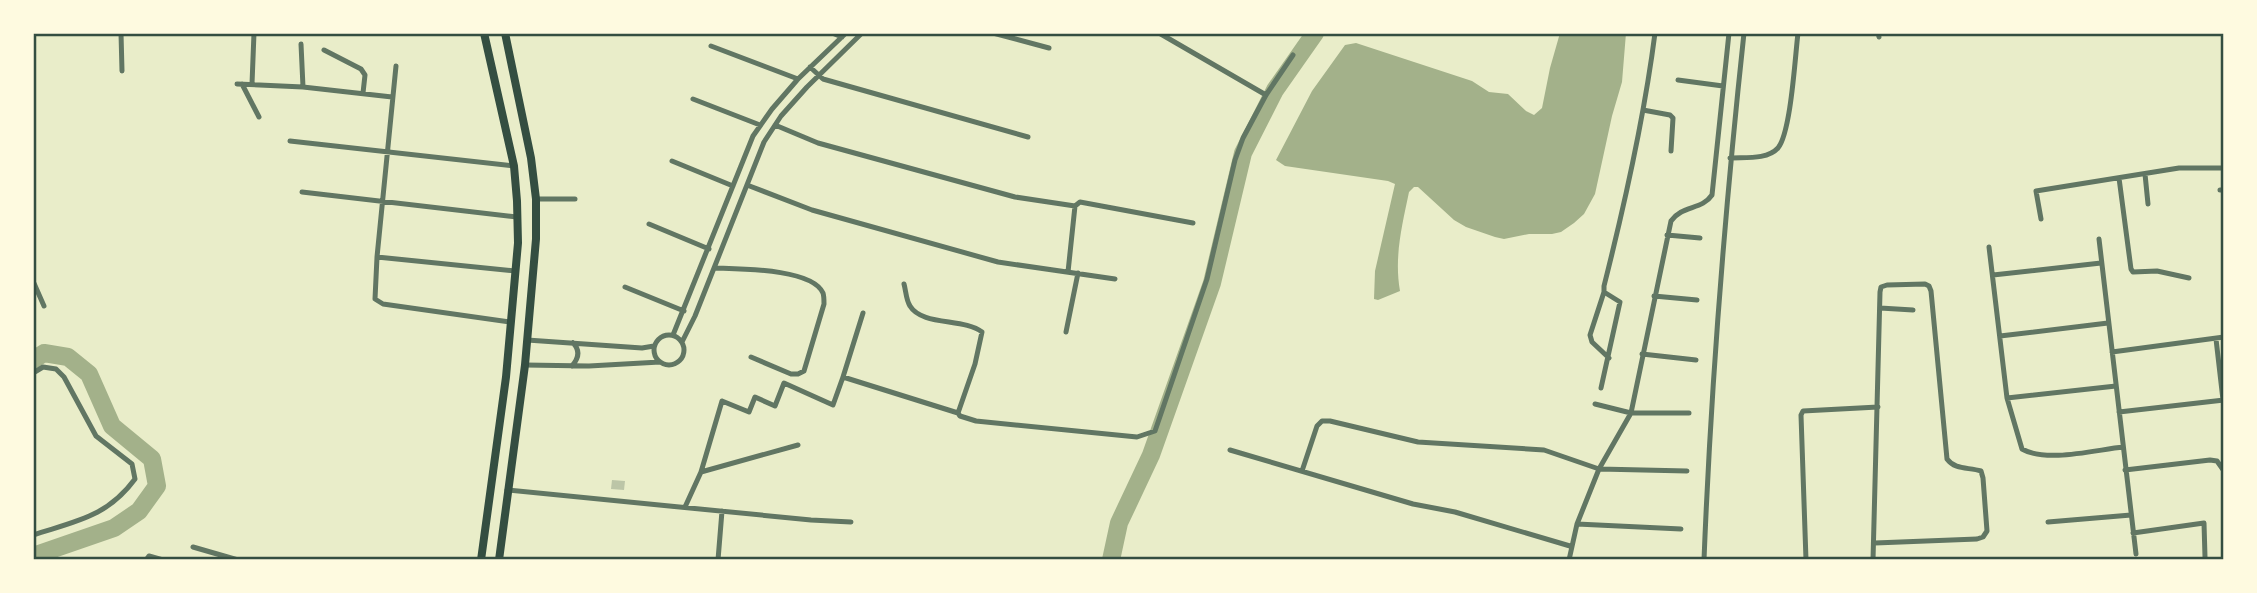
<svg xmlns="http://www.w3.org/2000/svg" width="2257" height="593" font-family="Lato,sans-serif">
  <rect width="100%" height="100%" fill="#e9edc9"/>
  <path fill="#a3b18a" d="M1560,33h66l-4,49 -10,34 -17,78 -11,20 -10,9 -13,9 -9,2h-23l-25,5 -9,-2 -29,-10 -12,-7 -36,-33h-4l-5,5c-7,34 -15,65 -9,99l-22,9 -4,-1 1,-28 20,-87 -7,-3 -103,-15 -9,-6 36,-69 33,-46 11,-2 116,38 17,11 19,2 18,17 8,4 8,-7 8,-40z"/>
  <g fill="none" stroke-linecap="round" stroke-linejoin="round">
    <path stroke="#a3b18a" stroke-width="18" d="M33,360l11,-7 24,4 21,17 23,52 40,33 5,27 -18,25 -25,17 -81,28
      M1111,560l8,-37 32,-68 61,-172 31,-130 32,-63 40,-57"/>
  </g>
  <path fill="#bcc5a7" d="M612,480l13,1 -1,9 -13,-1z"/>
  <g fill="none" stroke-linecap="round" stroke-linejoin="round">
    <path stroke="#617663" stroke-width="5" d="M121,33l1,38
      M832,33l10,4
      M993,33l56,15
      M1159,33l107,62
      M1878,33l1,4
      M301,44l2,43
      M711,46l87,33
      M324,50l37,19 4,6 -2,18
      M396,66l-19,191 -2,42 8,5 127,18
      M810,67l13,12 205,58
      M1678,80l45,6
      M237,84l66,3 89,10
      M242,84l17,33
      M252,84l2,-51
      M693,99l67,26
      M1643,110l27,5 3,3 -2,33
      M775,125l43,18 197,54 60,9
      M290,141l224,25
      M1730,158c15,-1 37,2 48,-10 13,-16 17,-91 20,-115
      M672,161l61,25
      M2145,174l3,30
      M2119,178l12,91 2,3 24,-1 32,7
      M747,185l65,25 186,52 117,17
      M2220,190h4
      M302,192l215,25
      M536,199h39
      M2041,219l-5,-28 143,-23h45
      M649,224l60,25
      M1667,235l33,3
      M2099,239l37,315
      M1989,247l18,151 15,51c24,14 73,1 101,-2
      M377,257l138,14
      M714,268c23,1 98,0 109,25 1,3 1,7 1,11l-20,67 -6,3h-7l-40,-17
      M1068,272l7,-66 5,-4 113,21
      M1993,275l108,-12
      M33,281l11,25
      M904,284c2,7 2,16 6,22 12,20 54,12 72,26l-7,32 -17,49 2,3 16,5 161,16 18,-6 52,-152 28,-119 8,-22 23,-43 27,-40
      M625,287l59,24
      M1604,292l-14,43 2,7 17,16
      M1654,296l43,4
      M1880,308l33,2
      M1066,332l12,-59
      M654 350a15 15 0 1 1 30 0a15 15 0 1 1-30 0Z
      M673,335l80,-199 19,-27 26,-30 48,-46
      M2000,336l108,-13
      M2216,339l7,61
      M527,340l115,8 12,-2
      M682,342l13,-26 69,-174 17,-26 26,-29 55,-54
      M2112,352l112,-15
      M1642,354l54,6
      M525,365l64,1 71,-4
      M572,366c7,-8 8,-16 1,-23
      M33,373l10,-6 13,2 8,8 32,59 36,28 3,15c-28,38 -59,42 -102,56
      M843,377l20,-64
      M1601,388l19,-86 -16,-10v-6c21,-83 40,-167 51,-253
      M2007,398l109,-12
      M1595,404l36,9h58
      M2119,412l105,-12
      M1230,450l183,54 42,8 115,34
      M2125,470l85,-10 7,1 7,10
      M1302,471l15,-45 5,-5h8l88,21 126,8 55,19 88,2
      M701,472l21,-71 27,11 6,-15 20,9 9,-23 49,22 10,-28 115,36
      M507,490l304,30 40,2
      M685,507l16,-35 97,-27
      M2048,522l83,-7
      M1577,524l104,5
      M2133,533l71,-10 1,34
      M193,547l45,13
      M146,560l3,-4 14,4
      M718,560l4,-49
      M1569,560l8,-36 22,-55 32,-56 40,-192c11,-16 31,-11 41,-26l17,-162
      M1704,560c7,-176 21,-351 40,-527
      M1806,560l-5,-145 2,-4 75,-4
      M1873,560l7,-268 1,-5 6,-2 38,-1 4,2 2,5 16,168c8,11 21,8 34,12l2,7 4,53 -4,6 -6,2 -102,4"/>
    <path stroke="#344e41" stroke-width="8" d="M481,560l25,-183 12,-134 -1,-42 -3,-35 -30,-133
      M499,560l26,-195 11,-126v-40l-5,-41 -26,-125"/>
  </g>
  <rect width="2257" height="593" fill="none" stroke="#fefae0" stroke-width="70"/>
  <rect x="35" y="35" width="2187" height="523" fill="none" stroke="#344e41" stroke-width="2.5"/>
</svg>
